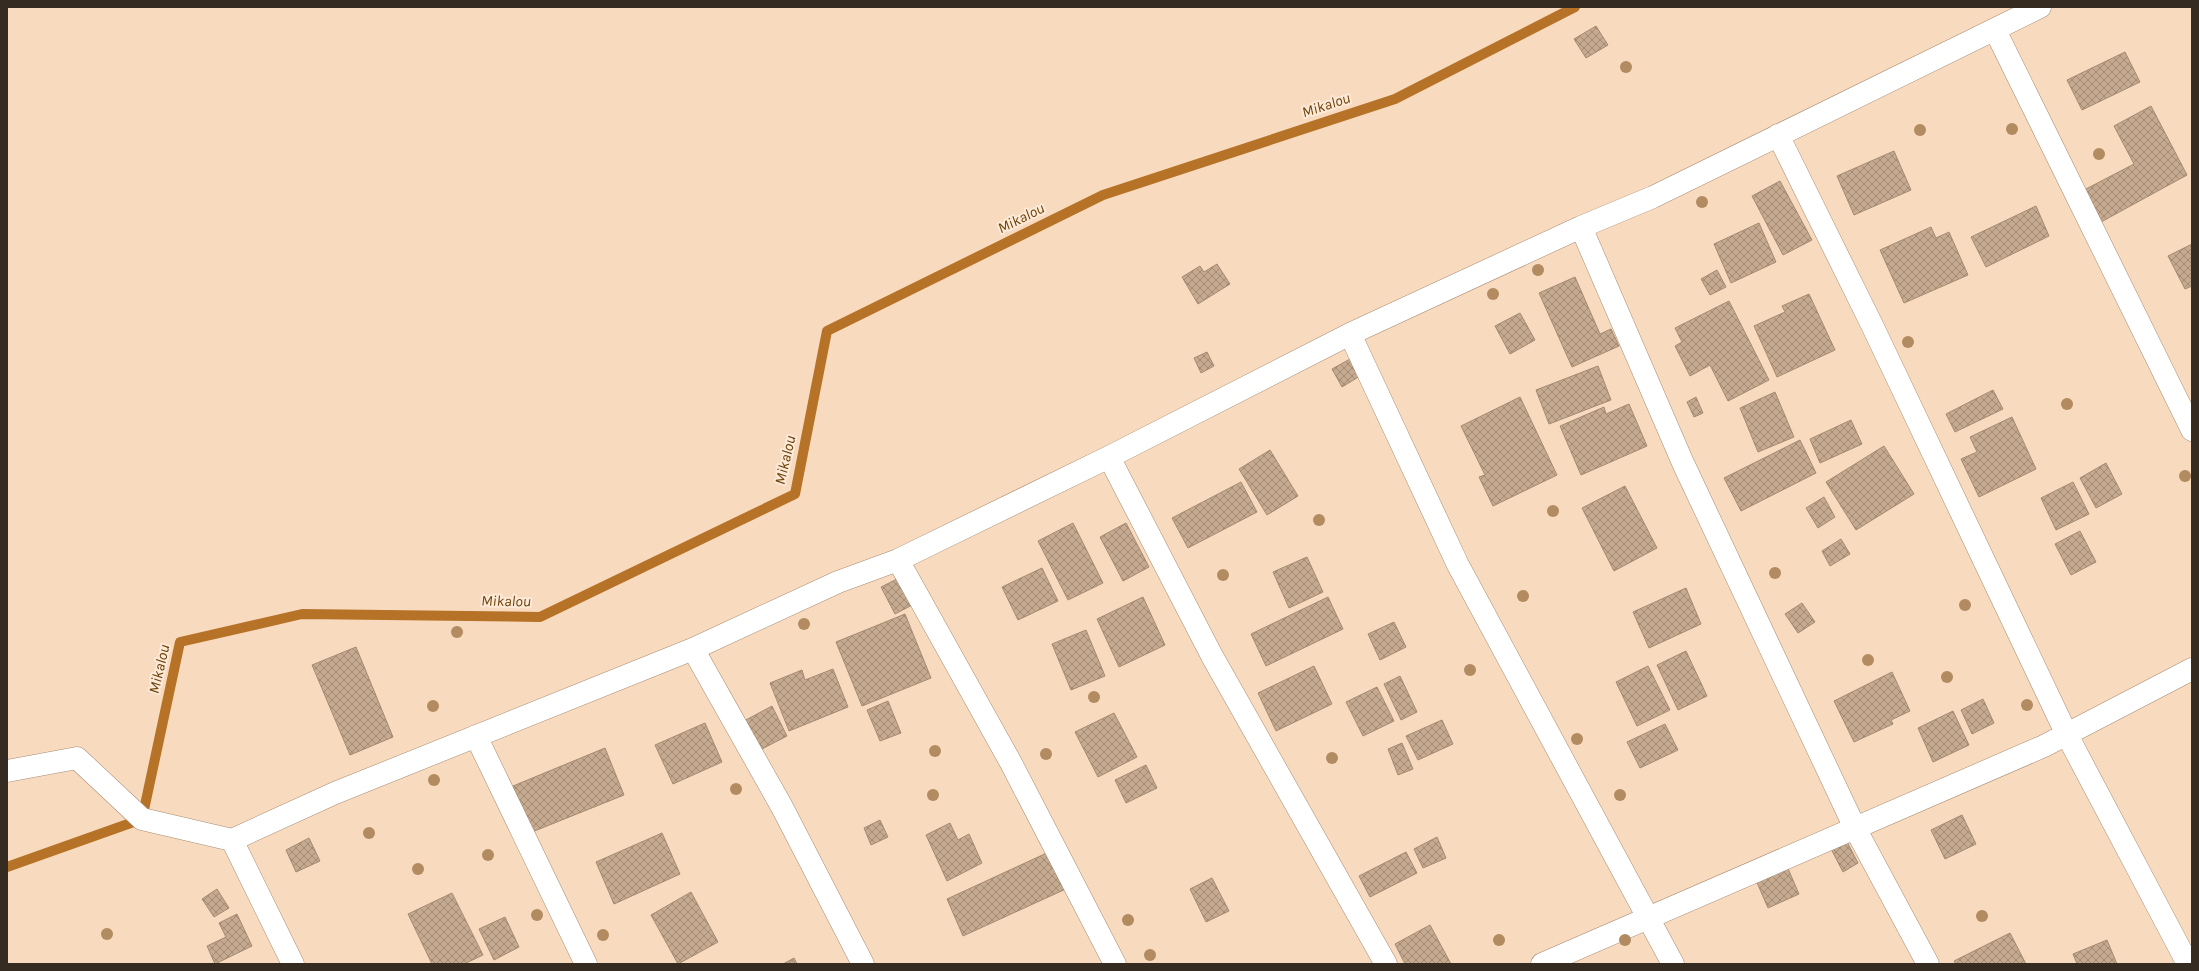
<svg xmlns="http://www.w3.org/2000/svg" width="2199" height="971" font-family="Karla,sans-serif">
  <defs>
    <pattern id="building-cross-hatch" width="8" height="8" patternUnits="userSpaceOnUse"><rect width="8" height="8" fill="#c6aa90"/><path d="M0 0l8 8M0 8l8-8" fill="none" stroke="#a28b75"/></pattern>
  </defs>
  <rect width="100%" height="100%" fill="#f8dabf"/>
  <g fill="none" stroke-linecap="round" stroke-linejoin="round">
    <path stroke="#b67226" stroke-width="10" d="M7,867l135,-48 38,-177 122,-28 238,3 255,-123 32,-163 276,-136 292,-96 180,-92"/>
  </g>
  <path fill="url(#building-cross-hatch)" stroke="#a58a71" d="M1596,26l12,19 -22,13 -12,-19z
    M2125,52l15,30 -58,28 -15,-30z
    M2151,106l36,69 -86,47 -17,-32 50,-26 -20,-38z
    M1894,151l17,39 -57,25 -17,-39z
    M1780,181l32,59 -29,15 -31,-59z
    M2036,206l13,30 -63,31 -15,-30z
    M1759,223l17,39 -45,21 -17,-39z
    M1931,227l5,11 13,-6 19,43 -64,28 -24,-53z
    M2192,244v42l-7,3 -17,-33z
    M1217,264l13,20 -32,20 -16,-27 18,-11 4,6z
    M1717,270l9,17 -16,8 -9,-16z
    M1575,277l25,57 11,-5 8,17 -47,21 -33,-74z
    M1809,294l26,56 -58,27 -23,-51 31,-14 -3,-6z
    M1729,301l40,79 -41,21 -18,-36 -20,11 -15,-30 7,-4 -7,-14z
    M1520,313l15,27 -25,14 -15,-28z
    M1207,352l7,14 -13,7 -7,-15z
    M1350,359l10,17 -18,11 -10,-18z
    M1598,366l13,34 -62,24 -13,-34z
    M1993,390l10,19 -48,23 -9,-18z
    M1775,392l19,45 -36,15 -18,-44z
    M1520,397l37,78 -64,31 -14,-29 6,-2 -24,-49z
    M1696,397l7,16 -9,4 -7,-15z
    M1629,404l18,42 -66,29 -21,-49 44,-19 2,7z
    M2012,417l24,52 -57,28 -18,-38 16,-7 -7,-15z
    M1851,420l11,24 -42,19 -10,-24z
    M1800,440l16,33 -75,38 -17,-33z
    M1884,446l30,48 -58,36 -30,-48z
    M1270,450l28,46 -31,19 -28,-46z
    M2106,463l16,31 -26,14 -16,-30z
    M1241,482l16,30 -69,36 -16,-30z
    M2073,482l16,32 -33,16 -15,-32z
    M1625,486l32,62 -43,23 -32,-63z
    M1824,497l11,20 -17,11 -12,-20z
    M1073,523l30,60 -35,17 -30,-59z
    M1126,523l23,44 -26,14 -23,-44z
    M2080,531l16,31 -25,13 -16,-31z
    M1841,539l9,15 -20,12 -8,-15z
    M1307,557l16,35 -34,16 -16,-36z
    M1042,568l16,33 -40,19 -16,-33z
    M903,576l13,27 -21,11 -14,-27z
    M1686,588l15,36 -52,24 -16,-36z
    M1143,597l22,48 -46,22 -22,-48z
    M1328,597l15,32 -77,37 -15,-32z
    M1802,603l13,19 -17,11 -13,-19z
    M905,614l26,64 -69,28 -26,-64z
    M1394,622l12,25 -26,13 -12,-26z
    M1086,630l19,46 -34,14 -19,-46z
    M356,647l37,90 -43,18 -38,-90z
    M1686,651l21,45 -29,14 -21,-45z
    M1314,666l18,38 -56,27 -18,-38z
    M1648,666l22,44 -33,16 -21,-44z
    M833,669l15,38 -59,24 -19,-48 32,-13 3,10z
    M1892,672l18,39 -19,9 2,4 -39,18 -20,-41z
    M1400,676l17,36 -16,8 -17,-36z
    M1377,687l17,34 -31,15 -17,-34z
    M1983,699l11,24 -22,11 -11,-24z
    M888,701l13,32 -21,8 -13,-31z
    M772,706l15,30 -27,14 -16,-29z
    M1953,711l16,34 -36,17 -15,-34z
    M1114,713l23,44 -39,20 -23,-45z
    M1442,720l11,24 -35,16 -12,-24z
    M705,723l17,39 -49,22 -18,-39z
    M1665,724l13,26 -38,18 -13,-26z
    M1402,743l11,26 -15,6 -10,-26z
    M605,748l19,47 -92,37 -19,-46z
    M1146,765l11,23 -31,15 -11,-23z
    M1962,815l14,29 -31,15 -14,-29z
    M880,820l8,17 -17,8 -7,-17z
    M950,823l8,17 11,-6 13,29 -35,18 -21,-46z
    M662,833l18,41 -66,30 -18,-42z
    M1844,836l14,27 -15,9 -14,-27z
    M1437,837l9,21 -23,10 -9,-19z
    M309,838l11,23 -24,11 -10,-22z
    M1051,851l17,37 -105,48 -16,-37z
    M1406,852l11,21 -47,24 -11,-21z
    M1786,864l13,30 -31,14 -13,-30z
    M1212,878l17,33 -23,11 -16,-33z
    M217,889l12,19 -15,9 -12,-18z
    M691,892l27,50 -40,22 -27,-49z
    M452,893l31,62 -19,9h-32l-24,-50z
    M237,914l15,32 -37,18 -8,-18 19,-9 -7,-14z
    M505,917l14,30 -25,13 -15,-31z
    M1430,925l21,39h-46l-10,-20z
    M2010,933l16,31h-70l-2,-3z
    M2107,940l10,24h-40l-4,-10z
    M794,958l3,6h-14z"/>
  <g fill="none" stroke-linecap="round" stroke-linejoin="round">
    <defs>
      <path id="minor" d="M1995,30l197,400
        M1778,135l94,190 195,410 121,229
        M1581,227l102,236 172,365 73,136
        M1350,334l108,231 215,399
        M1109,457l103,199 174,308
        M898,560l113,203 104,201
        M693,649l89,158 81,157
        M476,736l110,228
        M7,771l70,-13 65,61 90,21 103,-47 358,-144 145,-67 60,-22 211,-103 241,-123 231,-107 72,-30 387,-190
        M232,840l61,124
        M1542,964l502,-218 148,-77"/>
    </defs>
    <use href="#minor" stroke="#a78c73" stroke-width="23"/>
    <use href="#minor" stroke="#fff" stroke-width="22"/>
  </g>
  <g fill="#b28b61">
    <circle cx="1626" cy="67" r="6"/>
    <circle cx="2012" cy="129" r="6"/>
    <circle cx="1920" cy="130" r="6"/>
    <circle cx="2099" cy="154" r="6"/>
    <circle cx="1702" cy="202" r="6"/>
    <circle cx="1538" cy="270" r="6"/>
    <circle cx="1493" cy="294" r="6"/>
    <circle cx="1908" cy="342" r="6"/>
    <circle cx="2067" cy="404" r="6"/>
    <circle cx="2185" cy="476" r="6"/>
    <circle cx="1553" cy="511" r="6"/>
    <circle cx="1319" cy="520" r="6"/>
    <circle cx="1775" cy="573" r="6"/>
    <circle cx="1223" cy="575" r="6"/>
    <circle cx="1523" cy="596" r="6"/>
    <circle cx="1965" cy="605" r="6"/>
    <circle cx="804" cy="624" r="6"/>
    <circle cx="457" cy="632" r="6"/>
    <circle cx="1868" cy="660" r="6"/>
    <circle cx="1470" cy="670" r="6"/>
    <circle cx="1947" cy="677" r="6"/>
    <circle cx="1094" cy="697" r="6"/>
    <circle cx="2027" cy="705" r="6"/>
    <circle cx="433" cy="706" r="6"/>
    <circle cx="1577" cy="739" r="6"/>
    <circle cx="935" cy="751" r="6"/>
    <circle cx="1046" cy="754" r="6"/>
    <circle cx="1332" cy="758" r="6"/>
    <circle cx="434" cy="780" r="6"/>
    <circle cx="736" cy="789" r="6"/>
    <circle cx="933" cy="795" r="6"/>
    <circle cx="1620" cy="795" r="6"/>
    <circle cx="369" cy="833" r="6"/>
    <circle cx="488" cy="855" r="6"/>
    <circle cx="418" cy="869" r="6"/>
    <circle cx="537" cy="915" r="6"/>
    <circle cx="1982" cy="916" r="6"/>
    <circle cx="1128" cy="920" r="6"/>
    <circle cx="107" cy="934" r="6"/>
    <circle cx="603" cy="935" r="6"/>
    <circle cx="1499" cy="940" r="6"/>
    <circle cx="1625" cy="940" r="6"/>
    <circle cx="1150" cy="955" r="6"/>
  </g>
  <g text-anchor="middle" stroke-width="4" stroke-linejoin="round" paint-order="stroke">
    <g font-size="15" font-style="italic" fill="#6f4107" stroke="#fcead9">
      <text transform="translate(1326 105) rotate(-18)" y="5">Mikalou</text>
      <text transform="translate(1021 218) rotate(-26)" y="5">Mikalou</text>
      <text transform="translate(785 460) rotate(-77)" y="5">Mikalou</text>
      <text transform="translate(506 601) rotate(1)" y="5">Mikalou</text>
      <text transform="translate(159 669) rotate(-77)" y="5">Mikalou</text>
    </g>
  </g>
  <rect width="2199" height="971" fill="none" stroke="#362b21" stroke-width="16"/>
</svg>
